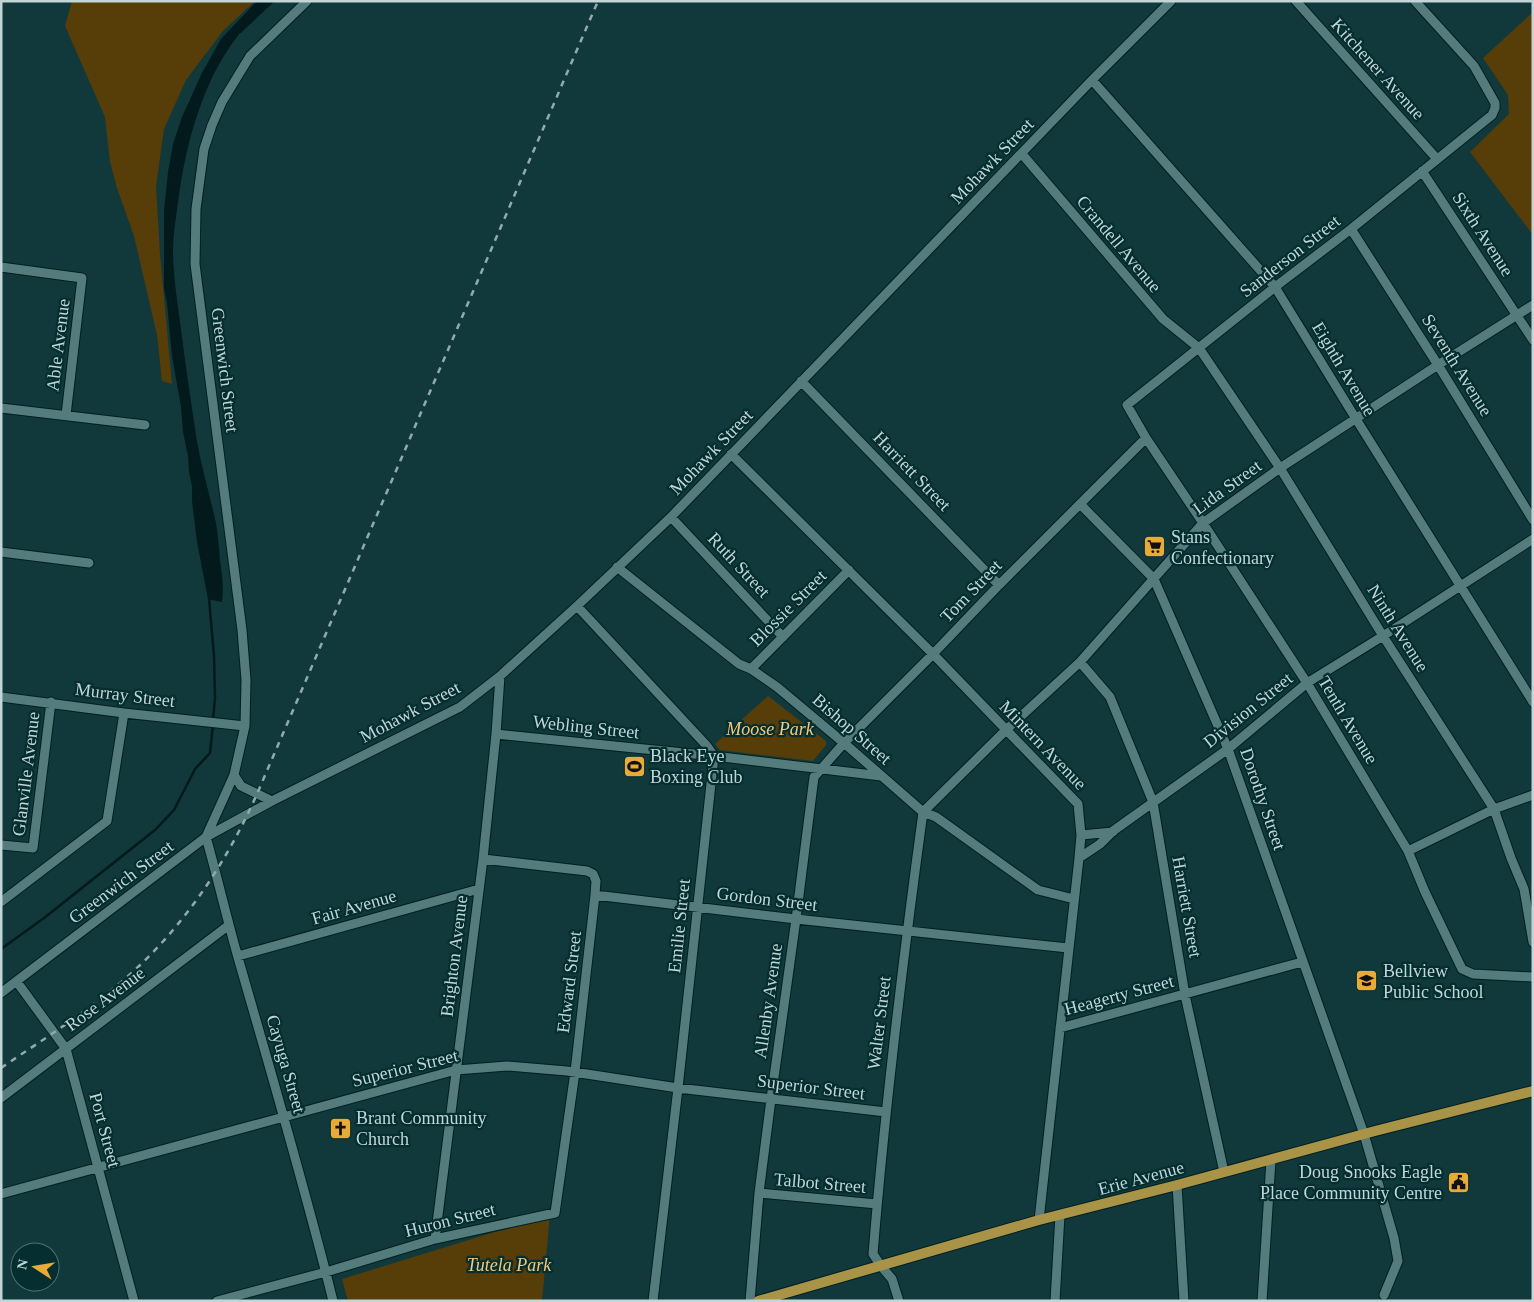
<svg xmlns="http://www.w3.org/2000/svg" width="1534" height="1302" font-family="'Times New Roman',serif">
  <rect width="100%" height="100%" fill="#11393b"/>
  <path fill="#573d07" d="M72,1h183l-32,30 -37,49 -22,49 -8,57 4,68 12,130 -10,-3 -5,-46 -23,-99 -17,-48 -7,-26 -5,-45 -40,-91z
    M1533,12v223l-63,-83 39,-38 -1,-19 -25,-37z
    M768,696l58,45v4l-13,16 -93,-11 -5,-6z
    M550,1215l-8,86h-194l-6,-22z"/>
  <path fill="#021a1b" d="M257,1h15c-61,48 -84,127 -94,201 -2,16 -5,32 -5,48 0,24 4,48 7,72 5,40 11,80 17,120 5,27 13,54 19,81 2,12 3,25 4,37 2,14 4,28 2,42l-14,-3 -11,-57 -5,-41v-15l-3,-14 -1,-16 -5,-24 -2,-25 -9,-51 -5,-53 -3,-14v-79l4,-38 5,-28 9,-27 20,-44 19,-34z"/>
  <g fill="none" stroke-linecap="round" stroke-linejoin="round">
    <path stroke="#021a1b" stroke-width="2.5" d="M260,11l-20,21 33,-31
      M209,598l5,58 1,42 -2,21
      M1,949l43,-31 111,-88 19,-20 21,-41 15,-16 3,-28"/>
    <defs>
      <path id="minor" d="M1296,1l141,158
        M1415,1l59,65 21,37v5l-3,7 -141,114 -76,58 -148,118 19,33 57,85 104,160 101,168 17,41 37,77 11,5 60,3
        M1092,80l183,207 81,132 177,283
        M1022,154l141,165 36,29 81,120 103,168 111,173 17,49 13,31 9,53
        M1422,171l111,169
        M1351,229l87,136 95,155
        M1,267l81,11 -16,137
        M801,381l198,204
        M1,408l144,17
        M731,454l202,200 145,150 3,31 -2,23 -40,362
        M1080,504l74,75 74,170 136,385 30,104 4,23 -14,34
        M671,517l112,120
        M1,552l88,11
        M617,567l122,97 12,5 26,18 67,56 79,69 13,5 102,73 36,9
        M577,606l130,140 7,10 -36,332 -25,213
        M1080,662l30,35 43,105 32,193 39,177
        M751,669l98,-99
        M1,697l123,16 121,13
        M496,734l218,22 167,20
        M234,775l7,11 31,15
        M923,812l83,-82 74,-68 123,-139 77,-55 158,-103 95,-60
        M1081,835l32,-3
        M206,837l66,-36 188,-94 40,-31 77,-70 94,-89 421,-437 79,-79
        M206,837c11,39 20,78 31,117 33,115 67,230 96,347
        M1,845l32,3 18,-146
        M1408,851l86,-42 39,-14
        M1079,858l21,-14 13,-13 115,-82 79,-66 76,-47 150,-97
        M595,895l201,24 272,29
        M1,902l106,-81 17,-108
        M238,956l241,-67
        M17,982l49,67 68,252
        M1,993l205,-156 28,-62 11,-49 1,-46 -4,-50 -47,-366 1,-55 8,-60 8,-24 10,-23 28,-46 57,-55
        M1060,1028l242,-66
        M1,1098l228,-173
        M1177,1185l7,116
        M759,1193l118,11
        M1,1194l455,-124 51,-4 60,5 111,17 208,24
        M435,1239l48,-380 13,-125 4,-58
        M217,1301l109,-29 109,-33 120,-26 20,-141 20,-177 1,-14 -3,-7 -6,-3 -104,-12
        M750,1301l9,-108 12,-94 25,-180 18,-142 30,-34 89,-89 66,-69 147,-147
        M899,1301l-7,-22 -11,-13 -8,-12c12,-148 30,-295 50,-442
        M1055,1301l5,-86
        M1262,1301l9,-141"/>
      <path id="major" d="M758,1301l281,-81 138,-35 198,-54 158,-40"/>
    </defs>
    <use href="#minor" stroke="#011f20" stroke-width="11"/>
    <use href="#major" stroke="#011f20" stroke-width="12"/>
    <use href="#minor" stroke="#547c7d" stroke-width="9"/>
    <use href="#major" stroke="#a99347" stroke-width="10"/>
    <path stroke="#91abac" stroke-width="2.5" stroke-dasharray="6 6" stroke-linecap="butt" d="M1,1068c38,-26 77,-50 113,-80 63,-51 110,-120 143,-194l341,-793"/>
  </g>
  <defs>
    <symbol id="supermarket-square" viewBox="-11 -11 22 22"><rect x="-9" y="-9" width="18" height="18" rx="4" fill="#e8ab37" stroke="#042e30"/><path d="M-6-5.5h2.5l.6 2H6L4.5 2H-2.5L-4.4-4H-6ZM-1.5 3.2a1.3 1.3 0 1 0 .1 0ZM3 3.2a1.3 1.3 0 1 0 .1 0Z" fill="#111"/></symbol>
    <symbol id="stadium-square" viewBox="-11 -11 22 22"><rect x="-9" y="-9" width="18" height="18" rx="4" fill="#e8ab37" stroke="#042e30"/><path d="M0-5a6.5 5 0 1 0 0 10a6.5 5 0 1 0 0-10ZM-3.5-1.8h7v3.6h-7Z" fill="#111"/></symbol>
    <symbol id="school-square" viewBox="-11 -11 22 22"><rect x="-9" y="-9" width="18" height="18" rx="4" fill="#e8ab37" stroke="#042e30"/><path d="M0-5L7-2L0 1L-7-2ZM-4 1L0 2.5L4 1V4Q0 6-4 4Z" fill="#111"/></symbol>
    <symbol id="church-square" viewBox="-11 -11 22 22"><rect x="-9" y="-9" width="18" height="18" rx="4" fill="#e8ab37" stroke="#042e30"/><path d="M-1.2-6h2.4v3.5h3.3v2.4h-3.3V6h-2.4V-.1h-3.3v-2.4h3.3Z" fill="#111"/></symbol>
    <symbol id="civic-square" viewBox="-11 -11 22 22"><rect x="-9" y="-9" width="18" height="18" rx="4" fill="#e8ab37" stroke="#042e30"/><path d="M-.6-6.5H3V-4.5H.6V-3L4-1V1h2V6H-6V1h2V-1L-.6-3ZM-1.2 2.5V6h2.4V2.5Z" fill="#111"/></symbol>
  </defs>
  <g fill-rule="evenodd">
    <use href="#supermarket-square" x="1142" y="534" width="25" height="25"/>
    <use href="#stadium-square" x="622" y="754" width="25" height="25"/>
    <use href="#school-square" x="1354" y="968" width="25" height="25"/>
    <use href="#church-square" x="328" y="1116" width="25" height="25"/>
    <use href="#civic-square" x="1446" y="1170" width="25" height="25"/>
  </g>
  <g text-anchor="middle" stroke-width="4.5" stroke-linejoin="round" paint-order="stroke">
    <g font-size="18" fill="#c2d6d7" stroke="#042e30">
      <text transform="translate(1378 69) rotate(48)" y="6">Kitchener Avenue</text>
      <text transform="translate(992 161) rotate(-46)" y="6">Mohawk Street</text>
      <text transform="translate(1483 234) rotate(57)" y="6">Sixth Avenue</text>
      <text transform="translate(1119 244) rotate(50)" y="6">Crandell Avenue</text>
      <text transform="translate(1290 256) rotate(-38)" y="6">Sanderson Street</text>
      <text transform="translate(58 345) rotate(-83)" y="6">Able Avenue</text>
      <text transform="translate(1457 365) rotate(58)" y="6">Seventh Avenue</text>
      <text transform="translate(1344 369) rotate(59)" y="6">Eighth Avenue</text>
      <text transform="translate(225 370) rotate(83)" y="6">Greenwich Street</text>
      <text transform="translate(711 452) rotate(-46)" y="6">Mohawk Street</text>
      <text transform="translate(912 471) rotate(46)" y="6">Harriett Street</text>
      <text transform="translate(1227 487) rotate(-36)" y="6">Lida Street</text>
      <text transform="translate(739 565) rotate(47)" y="6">Ruth Street</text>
      <text transform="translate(971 591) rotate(-46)" y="6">Tom Street</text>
      <text transform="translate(788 608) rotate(-45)" y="6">Blossie Street</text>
      <text transform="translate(1398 628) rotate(58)" y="6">Ninth Avenue</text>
      <text transform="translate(125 695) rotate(7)" y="6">Murray Street</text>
      <text transform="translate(1248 710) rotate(-39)" y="6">Division Street</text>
      <text transform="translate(410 712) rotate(-28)" y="6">Mohawk Street</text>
      <text transform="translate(1348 720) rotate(59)" y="6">Tenth Avenue</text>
      <text transform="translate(586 727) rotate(6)" y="6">Webling Street</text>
      <text transform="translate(852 729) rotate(41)" y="6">Bishop Street</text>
      <text transform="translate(1043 745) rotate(46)" y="6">Mintern Avenue</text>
      <text transform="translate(26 774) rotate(-83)" y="6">Glanville Avenue</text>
      <text transform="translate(1263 799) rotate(71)" y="6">Dorothy Street</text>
      <text transform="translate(121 882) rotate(-37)" y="6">Greenwich Street</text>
      <text transform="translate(767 899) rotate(7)" y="6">Gordon Street</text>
      <text transform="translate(354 907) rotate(-16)" y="6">Fair Avenue</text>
      <text transform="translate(1187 907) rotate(80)" y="6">Harriett Street</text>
      <text transform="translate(679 926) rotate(-84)" y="6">Emilie Street</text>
      <text transform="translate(454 956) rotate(-83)" y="6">Brighton Avenue</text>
      <text transform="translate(569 982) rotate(-83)" y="6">Edward Street</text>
      <text transform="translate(1119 995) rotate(-15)" y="6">Heagerty Street</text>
      <text transform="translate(105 999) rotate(-37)" y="6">Rose Avenue</text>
      <text transform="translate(768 1001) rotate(-82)" y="6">Allenby Avenue</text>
      <text transform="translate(879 1023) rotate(-83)" y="6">Walter Street</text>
      <text transform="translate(286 1064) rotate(74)" y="6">Cayuga Street</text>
      <text transform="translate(405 1068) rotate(-14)" y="6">Superior Street</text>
      <text transform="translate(811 1087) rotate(7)" y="6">Superior Street</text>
      <text transform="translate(105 1130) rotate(75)" y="6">Port Street</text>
      <text transform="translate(1141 1178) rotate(-15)" y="6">Erie Avenue</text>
      <text transform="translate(820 1183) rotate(5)" y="6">Talbot Street</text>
      <text transform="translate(450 1220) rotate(-14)" y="6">Huron Street</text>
    </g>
    <g font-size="18" fill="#c2d6d7" stroke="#042e30" text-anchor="start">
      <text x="1171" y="543">Stans<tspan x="1171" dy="21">Confectionary</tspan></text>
      <text x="650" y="762">Black Eye<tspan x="650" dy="21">Boxing Club</tspan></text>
      <text x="1383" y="977">Bellview<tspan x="1383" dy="21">Public School</tspan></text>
      <text x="356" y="1124">Brant Community<tspan x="356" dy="21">Church</tspan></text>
      <text x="1442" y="1178" text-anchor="end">Doug Snooks Eagle<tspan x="1442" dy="21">Place Community Centre</tspan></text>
    </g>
    <g font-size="18" font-style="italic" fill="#f6c87b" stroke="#042e30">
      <text x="770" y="735">Moose Park</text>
      <text x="509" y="1271">Tutela Park</text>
    </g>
  </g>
  <rect width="1534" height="1302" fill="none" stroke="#c2d6d7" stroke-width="5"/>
  <g transform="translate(35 1267) rotate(282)"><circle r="24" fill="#042e30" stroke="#507173"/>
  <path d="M0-4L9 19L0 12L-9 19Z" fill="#e8ab37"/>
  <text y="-8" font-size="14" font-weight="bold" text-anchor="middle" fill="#c2d6d7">N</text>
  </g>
</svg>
